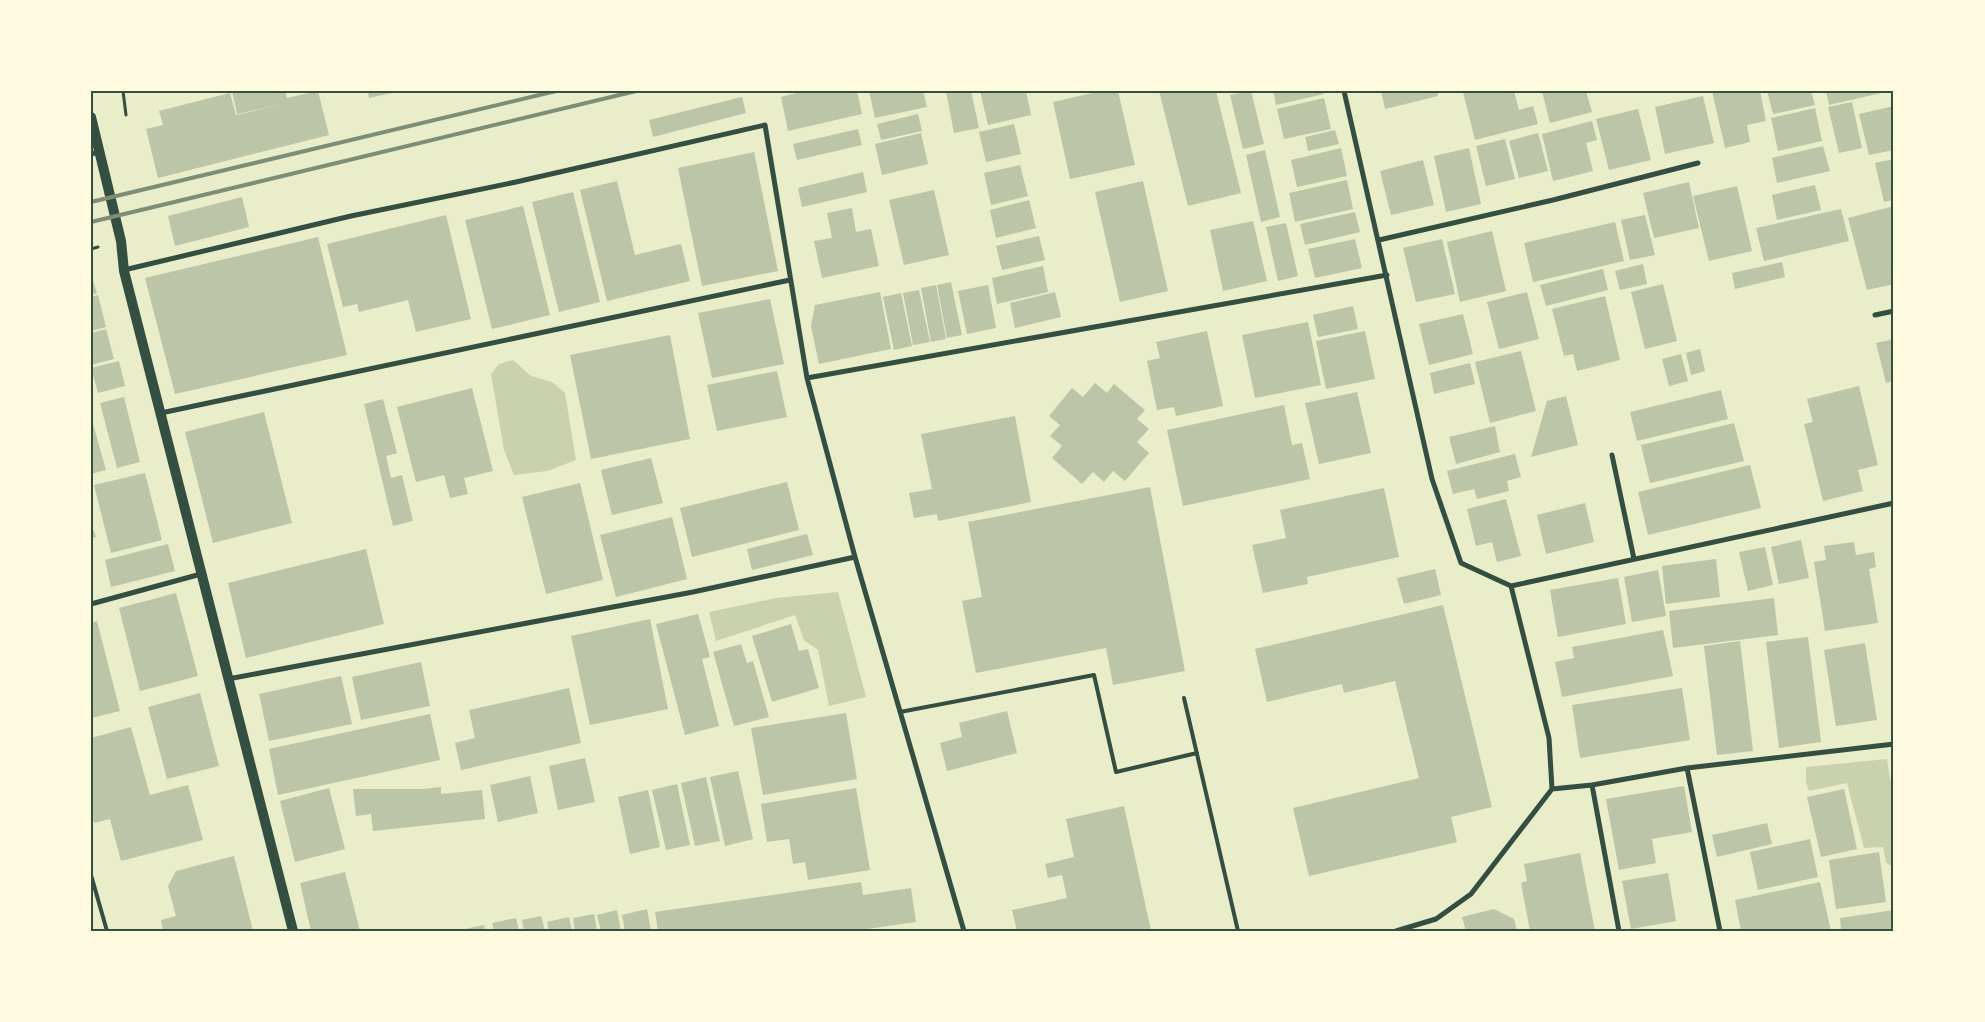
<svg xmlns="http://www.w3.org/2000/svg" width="1985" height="1022" font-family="Figtree,sans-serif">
  <rect width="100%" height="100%" fill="#e9edc9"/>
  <path fill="#cad2ad" d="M513,360l18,16 21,6 13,11 11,67 -29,11 -33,4 -10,-25 -13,-76 8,-10z
    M838,592l28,105 -37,9 -11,-56 -14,-10 -9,-25 -79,26 -7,-29 67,-14z
    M1887,759l3,20 4,2v86h-2l-6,-5 -3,-15 -19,1 -17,-65 -38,8 -3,-8v-16z"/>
  <path fill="#bcc5a7" d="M232,91h53l2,7 31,-7 11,44 -171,43 -12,-49 17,-4 -4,-14 71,-18 6,22 52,-12 -51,11z
    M368,91h28v1l-27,6z
    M805,91h52l5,23 -74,17 -7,-34z
    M869,91h54l4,16 -52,11z
    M946,91h25l8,37 -25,5z
    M980,91h46l5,24 -43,10z
    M1101,91h17l17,74 -65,14 -17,-77z
    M1159,91h57l25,102 -53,13z
    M1251,91l13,53 -21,5 -13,-54z
    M1273,91h50l1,3 -48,11z
    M1381,91h56l1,5 -53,13z
    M1467,91h47l5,19 14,-4 5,18 -63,16 -12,-48z
    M1542,91h44l6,21 -42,11z
    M1712,91h48l6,30 -19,4 3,17 -25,6z
    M1767,91h44l4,14 -42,9z
    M1826,91h55v2l-52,12z
    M1703,96l11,47 -49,11 -10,-47z
    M742,97l4,16 -93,24 -4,-17z
    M1324,98l7,31 -47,10 -7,-30z
    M1852,102l10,46 -23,5 -11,-46z
    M1894,106v44l-25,5 -10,-41z
    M1815,108l7,33 -44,10 -7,-33z
    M1638,109l13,51 -42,10 -13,-51z
    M918,114l4,17 -41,9 -4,-16z
    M1592,121l5,19 -11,3 7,28 -40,10 -11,-47z
    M1014,124l7,30 -35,8 -7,-30z
    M858,129l4,16 -65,15 -4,-16z
    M1335,130l4,14 -31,7 -3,-14z
    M921,133l7,31 -46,11 -7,-31z
    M1538,133l10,38 -29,7 -10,-37z
    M1505,139l10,40 -29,7 -10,-40z
    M1823,146l7,25 -53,12 -5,-25z
    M1341,148l6,28 -50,11 -6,-27z
    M1469,148l12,56 -35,8 -12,-56z
    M1265,150l15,67 -19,5 -15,-67z
    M754,152l24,119 -76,15 -24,-118z
    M1894,159v41l-10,2 -9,-39z
    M1423,160l11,45 -43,10 -11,-44z
    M1020,165l8,31 -37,9 -7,-32z
    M863,172l4,20 -65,15 -4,-19z
    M1347,180l6,29 -58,13 -6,-29z
    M617,181l18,74 46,-11 9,37 -83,20 -27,-111z
    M1143,181l25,110 -48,11 -25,-110z
    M1689,182l10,46 -45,10 -11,-45z
    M1815,185l6,25 -44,10 -5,-25z
    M1737,186l15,65 -43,10 -16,-65z
    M934,190l15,65 -45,10 -15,-65z
    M573,192l27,110 -41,10 -27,-110z
    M242,197l7,30 -74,19 -7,-30z
    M1029,200l7,28 -40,10 -6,-28z
    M523,206l27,109 -58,14 -27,-109z
    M1894,206v78l-27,6 -19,-72z
    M852,208l4,24 15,-3 8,37 -57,12 -8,-37 18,-3 -5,-25z
    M1841,209l8,32 -85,20 -8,-33z
    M1355,212l5,20 -55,13 -5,-21z
    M446,215l25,104 -55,13 -8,-32 -49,12 -2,-8 -14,3 -16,-63z
    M1645,215l10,40 -25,5 -9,-40z
    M1253,221l14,60 -44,10 -13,-61z
    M1615,222l9,39 -91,21 -9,-39z
    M1286,223l12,53 -20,5 -12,-54z
    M1492,231l14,60 -46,11 -13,-60z
    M1039,236l6,24 -43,10 -6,-24z
    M318,237l29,118 -172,39 -30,-116z
    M1355,239l7,29 -47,10 -7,-29z
    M1442,239l13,55 -39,8 -13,-54z
    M1782,262l3,15 -50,12 -3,-16z
    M1643,264l4,20 -27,6 -5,-19z
    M1043,266l5,26 -51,12 -5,-26z
    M1603,269l5,21 -62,16 -6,-21z
    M91,275l6,18 -6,2z
    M951,282l11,53 -15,3 -10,-53z
    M1663,284l14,57 -32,8 -14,-57z
    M936,285l10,54 -15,3 -10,-54z
    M988,285l8,43 -29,6 -9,-43z
    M919,290l11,52 -17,3 -10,-52z
    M880,292l11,57 -72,15 -8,-38 4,-21z
    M1055,292l6,25 -46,11 -5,-25z
    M1527,292l12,47 -40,10 -12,-47z
    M901,293l11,53 -18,4 -11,-53z
    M98,295l8,32 -15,4v-34z
    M1605,296l15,64 -43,11 -4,-17 -9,2 -12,-47z
    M770,299l14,65 -72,14 -14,-65z
    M1353,306l5,23 -40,8 -5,-22z
    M1463,314l10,40 -44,11 -10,-41z
    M1308,322l13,63 -66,13 -13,-63z
    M106,329l8,30 -23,6v-32z
    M1207,331l16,75 -47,10 -2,-9 -17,3 -10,-49 13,-3 -4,-16z
    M1365,331l10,48 -49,10 -10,-48z
    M670,335l20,104 -99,20 -21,-104z
    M1894,339v42l-8,2 -10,-40z
    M1700,349l5,22 -14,4 -5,-22z
    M1521,351l15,60 -46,12 -15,-61z
    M1681,354l7,27 -19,5 -7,-27z
    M119,361l6,25 -27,7 -7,-25z
    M1470,363l5,21 -41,10 -4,-21z
    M777,371l10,46 -70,14 -10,-46z
    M1095,383l12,10 7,-9 31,26 -8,9 12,10 -12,13 12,11 -24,28 -12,-10 -9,11 -11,-10 -11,12 -30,-26 10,-12 -12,-10 10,-11 -11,-9 23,-28 11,9z
    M1859,386l19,79 -20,5 5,21 -40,10 -19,-77 9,-2 -6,-23z
    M472,388l21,83 -29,7 4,16 -18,4 -6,-23 -28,7 -19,-75z
    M1721,390l7,29 -91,22 -7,-29z
    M1357,392l14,61 -52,11 -14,-61z
    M1566,396l12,49 -47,12 16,-56z
    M124,397l16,65 -23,6 -17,-65z
    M383,399l14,54 -11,3 5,22 11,-3 11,46 -20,5 -29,-122z
    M1284,405l8,40 10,-2 8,36 -127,27 -16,-76z
    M264,412l28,111 -79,20 -28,-111z
    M1015,416l16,86 -93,19 -1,-7 -23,4 -5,-25 23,-4 -11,-55z
    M91,417l15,53 -15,4z
    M1734,423l10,38 -94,22 -9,-38z
    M1495,426l5,26 -44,12 -7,-27z
    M1515,454l6,23 -14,4 2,10 -32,8 -3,-10 -21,5 -6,-23z
    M651,458l12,45 -51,12 -11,-45z
    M1750,465l11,43 -113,27 -10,-43z
    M145,473l17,67 -51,13 -17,-68z
    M787,482l12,48 -107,27 -12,-49z
    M580,483l23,97 -57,14 -24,-97z
    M1150,487l35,184 -72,14 -7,-37 -130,25 -14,-72 20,-4 -14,-75z
    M1384,488l15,69 -92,20 1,7 -45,9 -11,-48 34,-7 -6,-28z
    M1506,499l15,57 -24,6 -5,-20 -16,4 -9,-37z
    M1585,503l9,39 -48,12 -9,-39z
    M672,517l15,62 -71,18 -16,-62z
    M91,524l5,13 -5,1z
    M807,534l6,21 -61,15 -5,-21z
    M1801,540l8,38 -30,6 -8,-37z
    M1854,542l2,13 18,-3 2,15 -7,2 9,54 -53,8 -11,-69 12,-2 -2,-14z
    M168,544l7,27 -64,16 -6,-27z
    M1765,547l8,38 -25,6 -9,-39z
    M366,549l18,75 -138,34 -18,-75z
    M1716,559l4,38 -54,7 -4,-38z
    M1435,569l6,26 -37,9 -7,-26z
    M1658,570l8,46 -34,6 -8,-45z
    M1618,578l8,46 -68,13 -8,-47z
    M176,593l22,83 -58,15 -21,-83z
    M1774,598l4,37 -105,13 -4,-37z
    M1443,605l49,202 -41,10 6,25 -148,34 -16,-68 126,-30 -24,-97 -51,12 -2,-9 -75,18 -12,-53z
    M698,614l12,43 -8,2 17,67 -34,9 -29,-111z
    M650,619l18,90 -78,16 -19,-89z
    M97,621l23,90 -29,7v-95z
    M791,624l8,27 9,-2 11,39 -47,14 -20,-66z
    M1663,630l10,46 -111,21 -7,-35 19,-4 -2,-11z
    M1894,636v13l-1,1 -2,-13z
    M1808,637l13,105 -42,6 -13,-106z
    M1740,641l13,110 -36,4 -13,-109z
    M1865,643l12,77 -41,6 -12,-76z
    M741,644l6,19 6,-2 16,56 -35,9 -21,-74z
    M421,662l9,44 -69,14 -9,-43z
    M341,676l11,48 -83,17 -10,-47z
    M569,688l12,55 -120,27 -6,-27 20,-5 -6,-28z
    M1682,688l8,52 -110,18 -8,-53z
    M200,693l19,73 -52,13 -19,-72z
    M1007,711l10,42 -70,18 -7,-28 22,-6 -3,-14z
    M846,713l11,66 -94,16 -12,-67z
    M430,714l10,46 -162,35 -9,-46z
    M131,727l19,68 38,-10 15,55 -82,21 -11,-42 -16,4 -3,-11v-74z
    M585,758l10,44 -37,8 -9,-44z
    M738,771l15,68 -28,7 -15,-69z
    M530,776l8,37 -40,9 -8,-37z
    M706,777l14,64 -25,5 -14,-63z
    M677,784l13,61 -24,5 -14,-60z
    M1684,786l8,46 -40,7 4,24 -37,7 -13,-71z
    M441,787v7l41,-4 3,29 -112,12 -2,-17 -15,2 -3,-27h69z
    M329,788l16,61 -50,13 -15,-61z
    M856,788l14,82 -62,10 -3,-18 -12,2 -4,-25 -22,3 -6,-38z
    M1844,789l13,60 -36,8 -14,-60z
    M648,790l12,57 -30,7 -12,-57z
    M1124,806l27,125h-134l-5,-21 55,-12 -5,-23 -14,3 -3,-14 29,-7 -8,-38z
    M1767,823l5,21 -55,13 -5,-22z
    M1810,839l8,38 -60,13 -8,-38z
    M1879,852l7,50 -50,7 -7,-49z
    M1580,853l15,78h-65l-9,-48 6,-2 -3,-17z
    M234,856l19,75h-90l-2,-11 15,-4 -8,-30 8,-15z
    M345,872l15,59h-49l-11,-48z
    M1668,873l8,48 -45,8 -9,-48z
    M861,882l2,13 48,-7 5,34 -63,9h-195l-3,-19z
    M1820,882l11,49h-90l-6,-31z
    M647,909l4,22h-26l-3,-16z
    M1494,909l20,10 3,12h-51l-4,-14z
    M617,910l4,21h-20l-4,-16z
    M1894,910v21h-53l-1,-13z
    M594,914l3,17h-22l-2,-13z
    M541,916l4,15h-21l-2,-11z
    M569,917l3,14h-23l-2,-9z
    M516,918l3,13h-25l-2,-8z
    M484,925l1,6h-25v-1z"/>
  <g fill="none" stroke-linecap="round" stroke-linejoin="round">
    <path stroke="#344e41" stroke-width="3" d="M123,91l3,24
      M91,249l7,-2"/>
    <path stroke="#344e41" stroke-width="4" d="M1184,698l54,233
      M900,712l194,-37 22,97 81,-19
      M91,875l16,56"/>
    <path stroke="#344e41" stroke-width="5" d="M1344,91l88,388 29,84 50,23 38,152 3,51 -81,105 -35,25 -40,12
      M91,154l8,-2
      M1379,240l174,-40 145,-37
      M124,270l227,-54 165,-34 249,-57 42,253 48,179 109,374
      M1875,315l19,-4
      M807,378l580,-103
      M161,413l629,-133
      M1612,455l22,104
      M1511,586l383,-83
      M91,604l110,-30
      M228,679l465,-87 162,-35
      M1687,768l33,163
      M1592,785l27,146
      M1552,789l40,-4 95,-17 207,-24"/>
    <path stroke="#344e41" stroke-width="10" d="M91,117l30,124 3,30 169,660"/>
    <path stroke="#7c8e77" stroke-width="4" d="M91,202l465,-111
      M91,222l545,-131"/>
  </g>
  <rect width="1985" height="1022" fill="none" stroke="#fefae0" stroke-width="185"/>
  <rect x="92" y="92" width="1800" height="838" fill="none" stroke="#344e41" stroke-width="2"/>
</svg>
